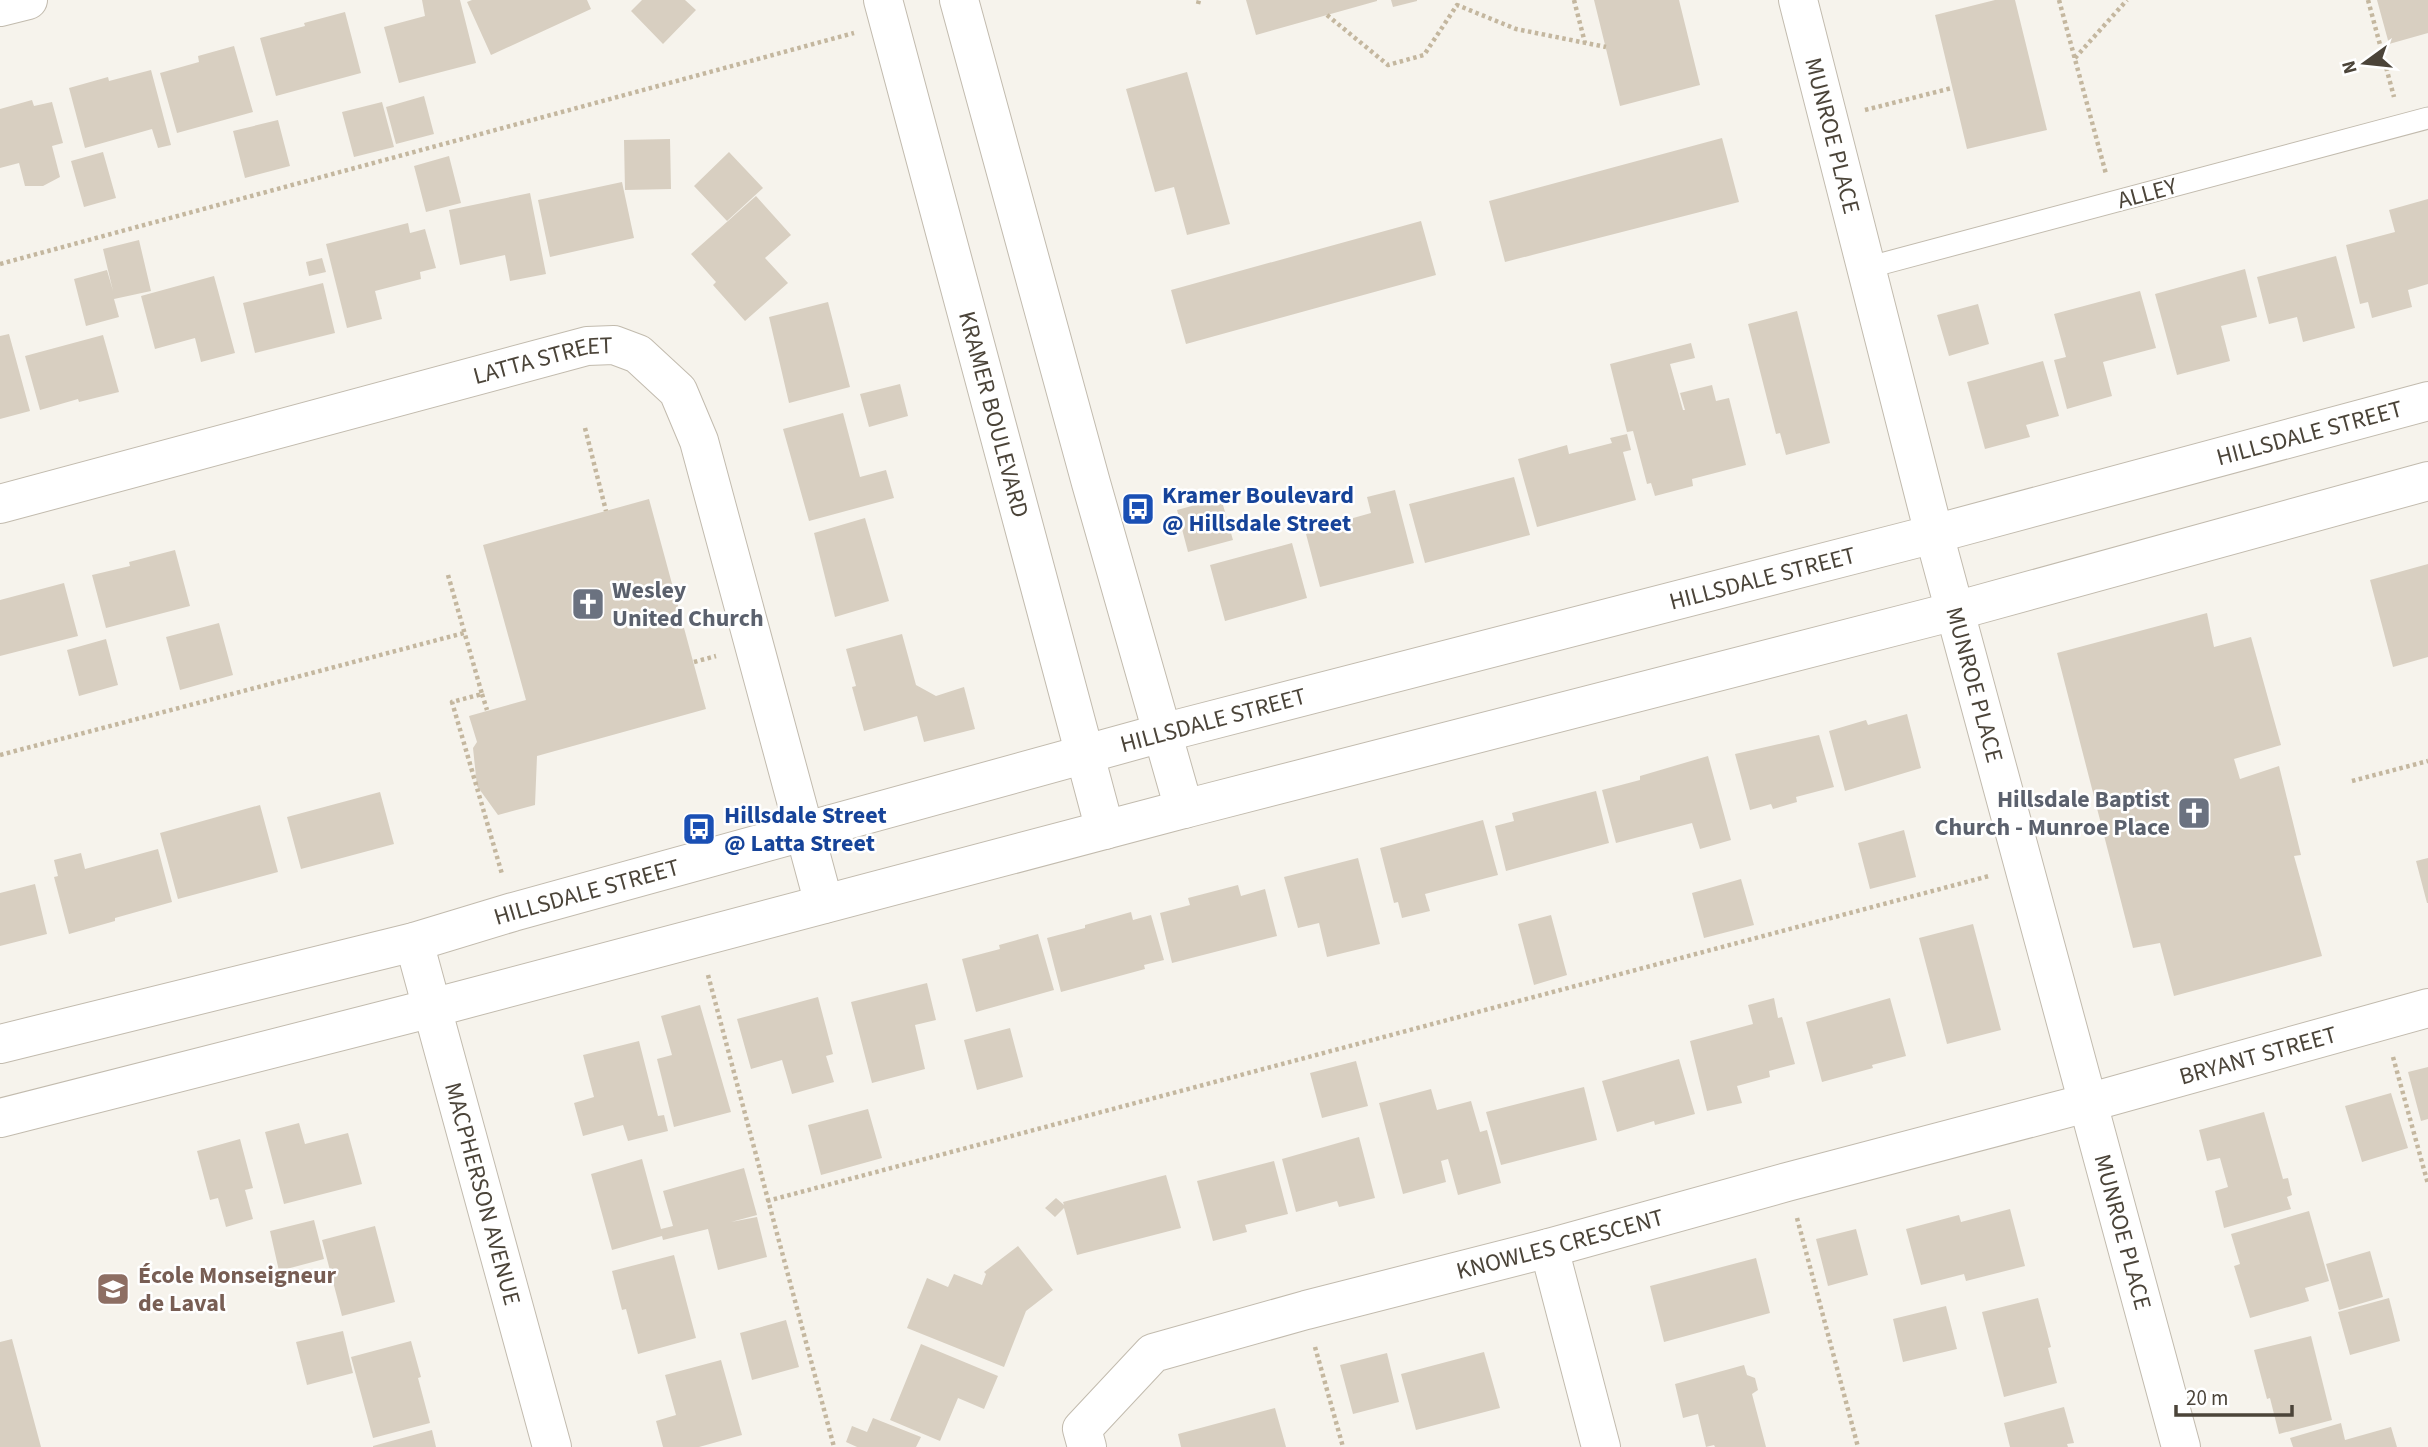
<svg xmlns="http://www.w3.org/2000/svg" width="2428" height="1447" font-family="'Source Sans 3',sans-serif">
  <rect width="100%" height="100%" fill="#f6f3ec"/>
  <path fill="#d8cfc1" d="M422,0h38l16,63 -77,20 -15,-56 41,-11z
    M472,0h115l4,9 -100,46 -24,-53z
    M642,0h43l11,10 -33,34 -32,-33z
    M1246,0h131v1l-121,34z
    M1391,0h26v1l-24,6z
    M1594,0h85l21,85 -80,21z
    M1995,0h20l32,130 -80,19 -32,-134z
    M2377,0h51v33l-39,11z
    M345,12l16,61 -85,23 -16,-58 45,-12 -1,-3z
    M234,46l19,66 -76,21 -17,-60 39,-11 -1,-6z
    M151,70l20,75 -13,3 -6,-19 -67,19 -16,-60 39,-11 1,4z
    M1187,72l43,152 -43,11 -13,-48 -19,5 -29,-103z
    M424,96l10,38 -38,10 -10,-37z
    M32,100l2,6 18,-4 11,41 -11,3 8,31 -17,9h-18l-6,-23 -19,5v-59z
    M382,102l12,45 -40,10 -12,-45z
    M278,120l12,46 -45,12 -12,-47z
    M1722,138l17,64 -234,60 -16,-61z
    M670,139l1,50 -46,1 -1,-50z
    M103,152l13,46 -32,9 -13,-46z
    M729,152l34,36 -36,33 -33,-35z
    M449,156l12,47 -35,9 -12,-46z
    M622,182l12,56 -84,19 -12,-57z
    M530,193l16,81 -36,7 -5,-26 -45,10 -11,-55z
    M756,196l35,39 -26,23 23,25 -43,38 -32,-36 3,-3 -25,-28z
    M2428,199v85l-20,6 4,17 -40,11 -4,-16 -8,2 -14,-59 49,-13 -6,-22z
    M1421,221l15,54 -250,69 -15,-54z
    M408,223l2,10 15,-4 11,39 -16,4 1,7 -46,12 7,28 -35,9 -21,-84z
    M139,240l12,51 -37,8 5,18 -33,9 -12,-47 33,-9 6,21 -10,-42z
    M2336,256l19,72 -52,14 -6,-25 -28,7 -12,-47z
    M322,258l4,14 -17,4 -3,-14z
    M2245,269l12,48 -36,9 9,35 -53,14 -22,-81z
    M214,276l21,77 -34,9 -6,-24 -40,11 -14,-53z
    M323,283l12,50 -80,20 -12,-50z
    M2140,291l16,57 -53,14 9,34 -45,13 -13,-49 12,-3 -12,-43z
    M828,302l22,85 -61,16 -20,-86z
    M1978,304l11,40 -40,12 -12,-41z
    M1797,311l33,132 -44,12 -6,-22 -4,1 -28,-110z
    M9,334l21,77 -30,8v-83z
    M103,335l16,57 -40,10 -1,-3 -38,11 -15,-54z
    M1691,343l4,15 -25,6 13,46h2l-5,-17 32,-8 4,16 13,-3 17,67 -54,14 1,7 -38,10 -4,-13 -4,1 -14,-53 -6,1 -17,-68z
    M2043,361l16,55 -33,9 4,12 -45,12 -18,-67z
    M900,384l8,32 -39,11 -9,-33z
    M843,413l17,64 26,-7 8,28 -85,23 -26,-92z
    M1627,434l4,16 -8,2 13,48 -99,27 -19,-68 49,-14 2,9 43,-11 -2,-5z
    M1514,477l16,58 -105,28 -16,-59z
    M1395,490l19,73 -94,24 -14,-53 34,-9 -1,-3 32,-9 -4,-16z
    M1221,498l12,42 -45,12 -11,-42z
    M649,499l57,210 -169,47 -2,49 -37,10 -21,-29 -4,-38 4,-6 -8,-26 57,-16 -43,-155z
    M865,518l24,83 -54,16 -21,-84z
    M1292,543l15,55 -82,23 -15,-56z
    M175,550l15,56 -84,22 -14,-53 38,-9 -1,-4z
    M2428,564v93l-35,10 -23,-87z
    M64,583l14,53 -78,20v-56z
    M2207,613l7,34 37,-10 30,108 -47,14 6,20 39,-13 22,89 -7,1 28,100 -148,40 -14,-53 -27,5 -76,-295z
    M219,623l14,52 -53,15 -14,-53z
    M902,634l14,51 20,11 28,-9 11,42 -51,13 -7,-26 -53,15 -12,-44 4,-1 -10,-37z
    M106,639l12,46 -39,11 -12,-46z
    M1907,714l14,54 -76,23 -16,-60 37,-11 2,5z
    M1819,735l15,52 -38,10 1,5 -24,7 -2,-5 -21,6 -15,-56z
    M1708,756l23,84 -31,9 -8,-26 -76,20 -14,-53 38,-10v-4z
    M1596,791l13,52 -103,28 -11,-45 19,-5 -2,-8z
    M380,792l14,52 -93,25 -14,-52z
    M260,805l18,67 -100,27 -18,-66z
    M1483,820l15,55 -73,19 5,17 -28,7 -4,-16 -4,1 -14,-55z
    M1904,830l12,47 -46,12 -12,-46z
    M158,849l14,53 -57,16v3l-46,13 -15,-57 4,-1 -4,-16 27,-7 4,16z
    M1358,858l22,86 -53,13 -8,-34 -21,5 -14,-51z
    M2428,858v45h-1l-11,-42z
    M1741,879l13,46 -50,13 -12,-45z
    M35,884l12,50 -47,12v-53z
    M1238,885l3,11 24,-7 12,47 -105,27 -12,-50 30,-8 -2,-7z
    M1131,912l2,8 18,-5 13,45 -20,5 1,4 -84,23 -14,-54 38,-10v-3z
    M1551,915l16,60 -33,10 -16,-61z
    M1973,924l28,106 -54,14 -28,-106z
    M1038,934l16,56 -78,22 -14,-53 38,-10 -1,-4z
    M927,983l9,37 -21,5 10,44 -53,14 -21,-81z
    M818,997l15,57 -7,2 8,26 -42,12 -10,-34 -31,9 -14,-50z
    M1774,998l4,20 4,-1 13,47 -26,7 1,6 -33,9 5,17 -35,8 -17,-70 63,-17 -5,-19z
    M1890,998l16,58 -34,9 1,3 -51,14 -16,-60z
    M700,1005l31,107 -57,15 -17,-68 15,-4 -11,-39z
    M1010,1028l13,49 -46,13 -13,-50z
    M639,1041l19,75 6,-1 4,16 -40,10 -5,-16 -40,11 -9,-33 20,-6 -11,-42z
    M1679,1059l16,55 -40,11 -1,-4 -37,11 -15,-51z
    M1356,1061l12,45 -46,12 -12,-45z
    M2428,1067v52l-7,2 -13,-49z
    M1584,1087l13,53 -96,25 -15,-53z
    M1431,1089l6,21 34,-9 9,31 7,-2 14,53 -43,12 -10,-36 -7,2 5,21 -43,12 -24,-91z
    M2391,1093l17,55 -46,14 -17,-56z
    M868,1109l14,49 -61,17 -13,-50z
    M2264,1112l19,67 5,-1 4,17 -5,2 4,12 -67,19 -9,-37 13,-4 -8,-29 -13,3 -8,-31z
    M299,1123l6,21 43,-11 14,51 -78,20 -19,-72z
    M1359,1137l16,61 -36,9 -2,-6 -41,11 -14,-53z
    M240,1139l13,49 -8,2 8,29 -27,8 -8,-29 -8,2 -13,-49z
    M642,1159l19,70 12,-3 -10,-35 81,-23 13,47 -26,7 26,-5 10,40 -49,13 -10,-41 -45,11 -1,-4 -50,14 -21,-76z
    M1274,1161l14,53 -43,11 2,7 -34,9 -16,-60z
    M1166,1175l15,53 -104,27 -13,-47 -9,9 -10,-9 11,-10 8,7 -1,-3z
    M2010,1209l15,57 -59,15 -2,-7 -43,11 -15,-56 53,-14 2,7z
    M2309,1211l20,70 -24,7 4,13 -59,17 -16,-52 6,-2 -9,-30z
    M314,1220l10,39 -45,12 -9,-40z
    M375,1226l20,76 -53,14 -20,-76z
    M1856,1229l12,46 -40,11 -12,-47z
    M1018,1246l35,44 -27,21 -22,56 -97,-39 20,-50 21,9 6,-13 28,11 4,-11 -2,-2z
    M2370,1251l13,46 -44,13 -13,-46z
    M674,1255l22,83 -58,16 -12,-45 -4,1 -10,-39z
    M1756,1258l14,55 -106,29 -14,-56z
    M2038,1298l13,49 -3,1 9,35 -53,14 -22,-85z
    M2389,1298l11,43 -50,14 -12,-43z
    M1946,1306l11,43 -54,13 -10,-43z
    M786,1320l13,47 -47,13 -12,-47z
    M343,1331l10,42 -46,12 -11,-43z
    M2311,1336l21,84 -53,14 -9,-36 -3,1 -13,-49z
    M12,1339l29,108h-41v-105z
    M411,1341l10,36 -3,1 12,45 -57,15 -22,-81z
    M921,1344l77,32 -14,33 -26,-11 -18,43 -50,-21z
    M1484,1352l16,56 -84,22 -15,-56z
    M1387,1353l12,49 -46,12 -13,-49z
    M721,1360l21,75 -43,12h-36l-7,-26 20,-6 -11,-40z
    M1744,1365l3,10 8,3 3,12 -6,4 14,53h-51l-1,-2 -8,2 -8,-33 -15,4 -8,-34z
    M2064,1407l10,36 -7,1 1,3h-58l-6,-24z
    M1275,1408l11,39h-105l-3,-13z
    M873,1418l48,19 -5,10h-59l-11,-5 6,-16 15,6z
    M2341,1423l4,17 46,-13 6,20h-104l-3,-9z
    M432,1430l4,17h-63v-1z"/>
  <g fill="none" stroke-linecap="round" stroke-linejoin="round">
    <defs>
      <path id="service" d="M1866,268l562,-150"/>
      <g id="minor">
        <path id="s1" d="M1798,0l136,534 247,913"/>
        <path d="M0,7l28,-7"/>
        <path id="s2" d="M0,504l587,-158 27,-1 24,9 40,37 21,50 125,463"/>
        <path id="s3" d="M1162,733l772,-199 494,-133"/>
        <path d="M1184,809l771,-198 473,-130"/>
        <path d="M1549,1248l52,199"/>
        <path id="s4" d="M1087,1447l-5,-18 71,-76 153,-43 243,-62 238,-66 300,-79 341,-95"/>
      </g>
      <g id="tertiary">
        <path id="s5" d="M883,0l222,830"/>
        <path id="s6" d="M414,942l138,505"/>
        <path id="s7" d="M0,1044l414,-102 99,-30 649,-179"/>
        <path d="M0,1118l432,-110 752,-199 -93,-326 -132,-483"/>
      </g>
    </defs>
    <use href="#service" stroke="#c2bbae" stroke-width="23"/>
    <use href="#minor" stroke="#c2bbae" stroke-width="40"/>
    <use href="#tertiary" stroke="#c2bbae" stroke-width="40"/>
    <path stroke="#c4b79f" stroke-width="4.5" stroke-dasharray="3.5 3.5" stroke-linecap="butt" d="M1574,0l11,43
      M2059,0l47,174
      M2368,0l26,97
      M1198,4l1,-4
      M1327,15l61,50 36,-10 33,-50 59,24 90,18
      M2075,58l52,-58
      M1865,110l87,-22
      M0,264l854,-231
      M585,428l21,83
      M448,575l34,119 -30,8 50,172
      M694,662l22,-6
      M482,694l5,16
      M0,755l464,-122
      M2352,781l76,-20
      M708,975l126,472
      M2393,1057l35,127
      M767,1201l1222,-325
      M1797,1218l61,229
      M1315,1347l28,100"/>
    <use href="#service" stroke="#fff" stroke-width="21"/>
    <use href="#minor" stroke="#fff" stroke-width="38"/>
    <use href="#tertiary" stroke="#fff" stroke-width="38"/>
  </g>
  <defs>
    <symbol id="bus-square" viewBox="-11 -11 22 22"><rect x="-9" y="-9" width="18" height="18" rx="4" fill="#1a4fb4" stroke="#fff"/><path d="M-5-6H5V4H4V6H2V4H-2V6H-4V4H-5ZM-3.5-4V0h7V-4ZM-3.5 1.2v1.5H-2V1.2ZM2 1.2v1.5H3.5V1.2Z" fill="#fff"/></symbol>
    <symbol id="church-square" viewBox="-11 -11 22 22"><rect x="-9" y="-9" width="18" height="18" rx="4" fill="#6b7280" stroke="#fff"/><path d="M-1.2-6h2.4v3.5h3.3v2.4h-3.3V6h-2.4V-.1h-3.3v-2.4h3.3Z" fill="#fff"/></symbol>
    <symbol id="school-square" viewBox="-11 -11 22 22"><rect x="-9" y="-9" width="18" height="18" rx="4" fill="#8d6e63" stroke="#fff"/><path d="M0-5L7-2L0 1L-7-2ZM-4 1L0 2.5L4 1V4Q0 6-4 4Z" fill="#fff"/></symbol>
  </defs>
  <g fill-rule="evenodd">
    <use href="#bus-square" x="1119" y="490" width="38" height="38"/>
    <use href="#church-square" x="569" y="585" width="38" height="38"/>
    <use href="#church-square" x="2175" y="794" width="38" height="38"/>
    <use href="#bus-square" x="680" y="810" width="38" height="38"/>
    <use href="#school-square" x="94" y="1270" width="38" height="38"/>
  </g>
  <g text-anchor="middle" stroke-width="5" stroke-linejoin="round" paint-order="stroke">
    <g font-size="24" fill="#4b4439" stroke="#fff">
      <text dy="8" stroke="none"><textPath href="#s1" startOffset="140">MUNROE PLACE</textPath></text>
      <text transform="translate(2147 193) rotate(-15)" y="8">ALLEY</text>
      <text dy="8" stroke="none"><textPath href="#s2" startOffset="562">LATTA STREET</textPath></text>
      <text dy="8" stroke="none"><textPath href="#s5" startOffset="429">KRAMER BOULEVARD</textPath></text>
      <text dy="8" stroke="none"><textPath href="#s3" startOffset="1186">HILLSDALE STREET</textPath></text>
      <text dy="8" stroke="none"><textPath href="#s3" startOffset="620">HILLSDALE STREET</textPath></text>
      <text dy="8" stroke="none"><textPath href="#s1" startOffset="707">MUNROE PLACE</textPath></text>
      <text transform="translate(1213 720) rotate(-15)" y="8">HILLSDALE STREET</text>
      <text dy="8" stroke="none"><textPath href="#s7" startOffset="606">HILLSDALE STREET</textPath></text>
      <text dy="8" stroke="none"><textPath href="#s4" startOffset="1267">BRYANT STREET</textPath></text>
      <text dy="8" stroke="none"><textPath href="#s6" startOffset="261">MACPHERSON AVENUE</textPath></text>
      <text dy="8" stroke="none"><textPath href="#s1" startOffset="1274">MUNROE PLACE</textPath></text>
      <text dy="8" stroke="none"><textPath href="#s4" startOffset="544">KNOWLES CRESCENT</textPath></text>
    </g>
    <g font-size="24" font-weight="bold" fill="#164399" stroke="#fff" text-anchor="start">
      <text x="1162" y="503">Kramer Boulevard<tspan x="1162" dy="28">@ Hillsdale Street</tspan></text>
      <text x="724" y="823">Hillsdale Street<tspan x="724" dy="28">@ Latta Street</tspan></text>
    </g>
    <g font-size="24" font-weight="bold" fill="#5b616d" stroke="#fff" text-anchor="start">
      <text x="612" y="598">Wesley<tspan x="612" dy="28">United Church</tspan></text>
      <text x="2170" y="807" text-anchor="end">Hillsdale Baptist<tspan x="2170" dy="28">Church - Munroe Place</tspan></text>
    </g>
    <g font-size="24" font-weight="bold" fill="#785e54" stroke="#fff" text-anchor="start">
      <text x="138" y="1283">École Monseigneur<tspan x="138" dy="28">de Laval</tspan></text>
    </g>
  </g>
  <g transform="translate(2365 63) rotate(255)" stroke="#ffffff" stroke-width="5" paint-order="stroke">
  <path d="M0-5L12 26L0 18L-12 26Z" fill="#4b4439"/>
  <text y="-10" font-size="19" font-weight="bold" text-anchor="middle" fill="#4b4439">N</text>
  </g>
  <path d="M2176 1405v10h116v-10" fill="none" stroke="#4b4439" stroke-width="3.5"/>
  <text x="2186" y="1405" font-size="21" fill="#4b4439" stroke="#ffffff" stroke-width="5" paint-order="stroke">20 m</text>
</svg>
